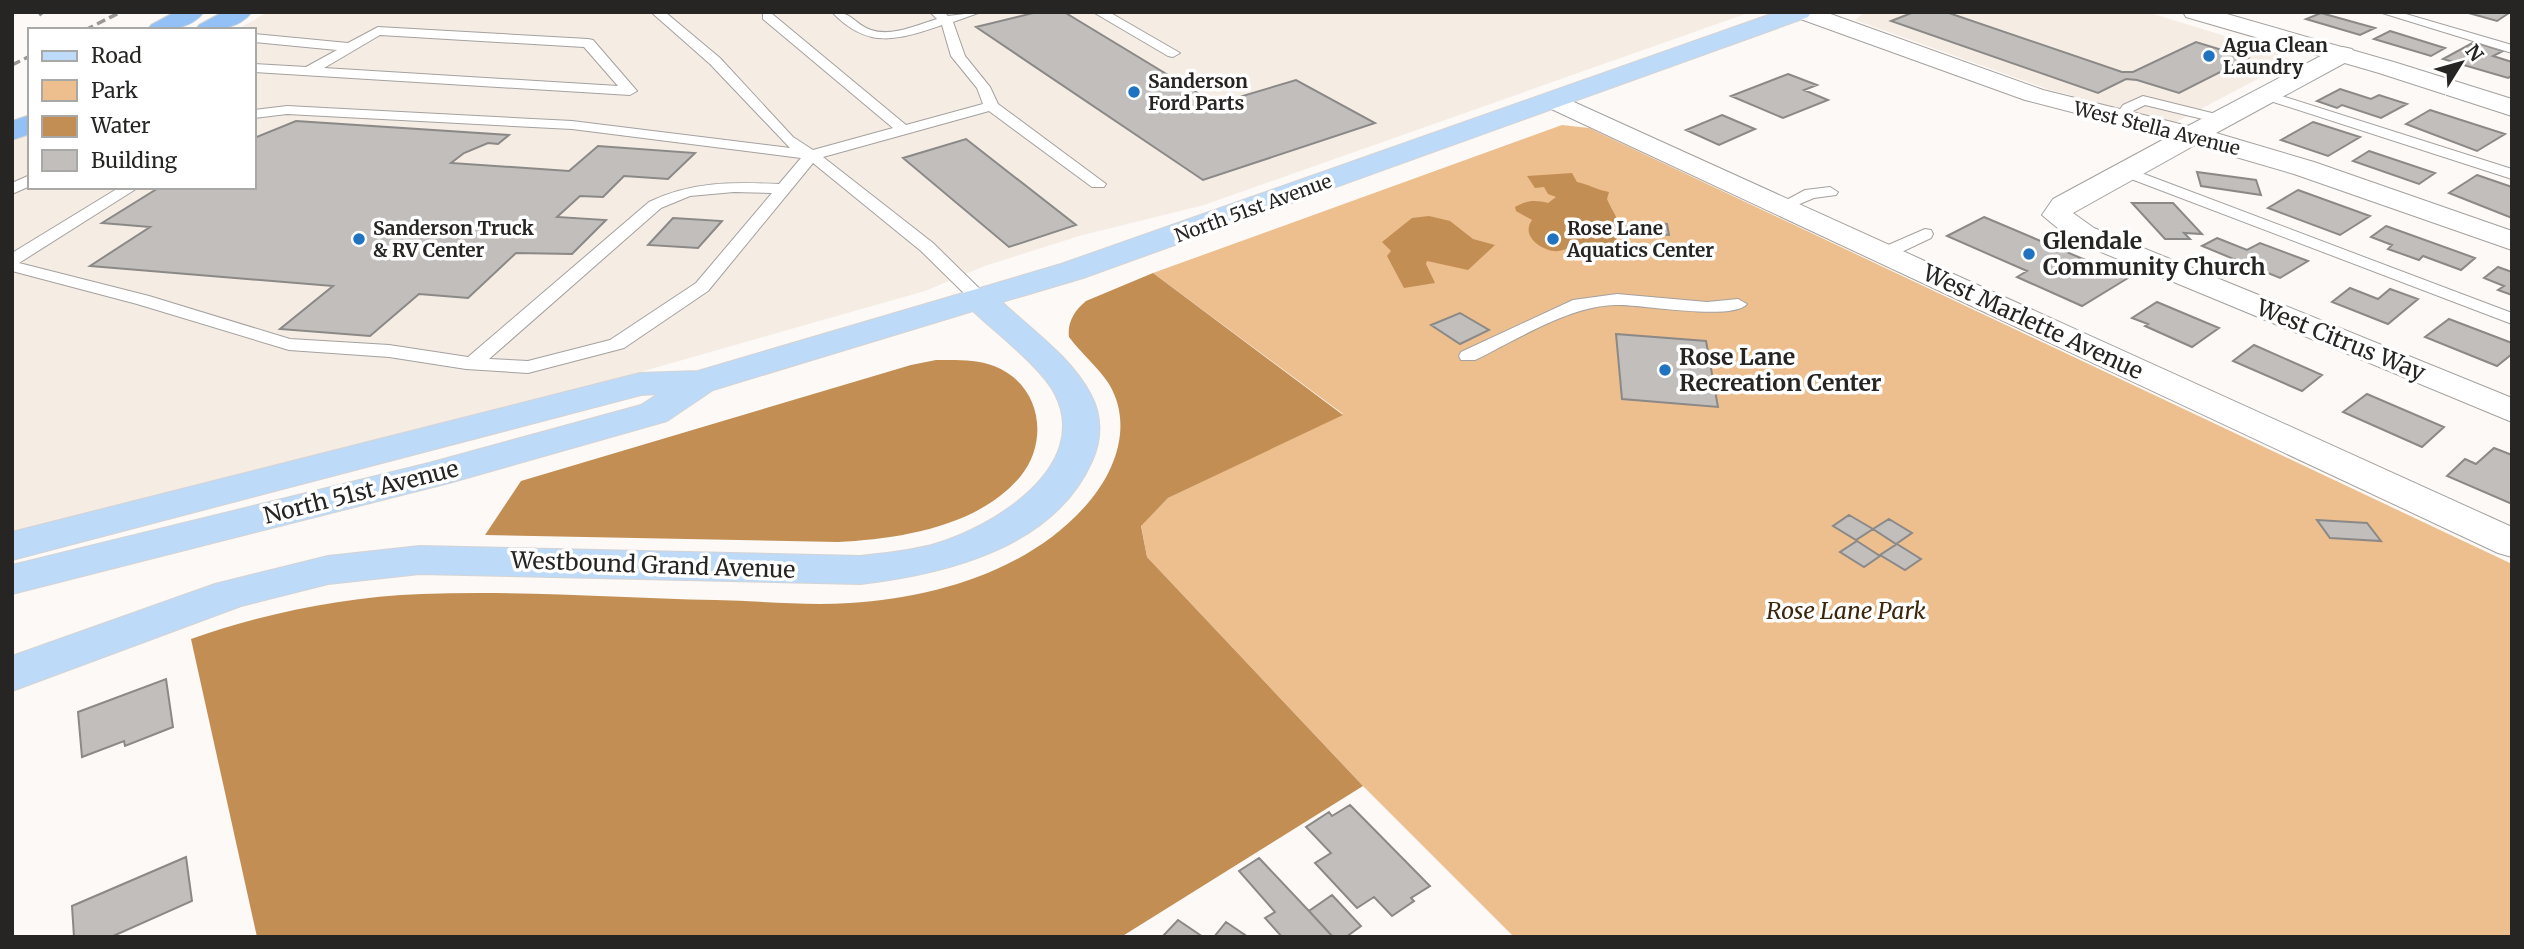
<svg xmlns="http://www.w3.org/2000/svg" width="2524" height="949" font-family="Merriweather,serif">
  <rect width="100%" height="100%" fill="#fcf9f6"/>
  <path fill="#f5ece4" d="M268,12h1483l-547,193 -125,31 -94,30 -60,25 -292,83 -621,158v-390l18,-9v54h224v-157h-18z
    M1865,12h282l130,40 12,7 -1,4 -112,59 -10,-1 -119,-32 -192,-69z"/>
  <path fill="#edbf8e" d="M1562,125l27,3 923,436v373h-998l-151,-151 -216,-229 -6,-32 27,-27 175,-84 -190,-141z"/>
  <path fill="#c28e53" d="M1572,173l5,9c11,2 20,8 32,10l-2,7c10,23 25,33 -3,52 -11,-4 -22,-6 -34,-3 -5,1 -11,4 -16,3 -15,-2 -33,-16 -22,-31l-16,-9 -1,-4c11,-7 21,-7 33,-4l8,-6 -8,-3 -4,-7 -9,1 -8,-12z
    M1429,216l21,5 23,18 22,6 -27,25 -41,-9 -1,3 9,19 -31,5 -17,-32 4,-5 -9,-9 30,-24z
    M1153,273l190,142 -175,83 -27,28 6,31 216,229 -242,151h-864l-66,-298c74,-26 152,-42 231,-45 97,-4 196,4 293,6 45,1 91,6 135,3 85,-5 181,-33 238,-100 28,-32 45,-79 21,-119 -11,-17 -28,-31 -40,-47 -2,-15 6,-27 17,-36z
    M936,360c20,0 40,-1 58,6 47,18 56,75 26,111 -42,50 -122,62 -182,65l-353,-7 36,-54 390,-116z"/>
  <path fill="#c1bebc" stroke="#8b8987" stroke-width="2" d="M1037,12h27l152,92 80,-24 79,43 -172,57 -227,-153z
    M1914,12h32l176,60h11l63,-30 52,16 -69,35 -42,-13 -11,-1 -28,14 -207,-72z
    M2465,12h40l4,1 -12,8z
    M2321,13l54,15 -15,7 -54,-16z
    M2390,31l29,9 26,8 -14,8 -57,-17z
    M2474,42l29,9 -10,5 19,6v14l-4,2 -65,-19z
    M1788,74l29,11 -13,5 24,10 -45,18 -52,-22z
    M2340,89l31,10 8,-4 28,9 -26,14 -39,-13 -5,3 -20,-7z
    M2430,110l75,24 -28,17 -71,-27z
    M1722,115l33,14 -36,16 -33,-15z
    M296,121l213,14 -11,9 -10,-1 -24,10 -13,10 118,8 29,-25 97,7 -27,26 -44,-3 -21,21 -23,-1 -23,21 49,3 -34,34 -56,-1 -48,45 -49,-4 -49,42 -90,-7 53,-43 -243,-20 60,-39 -48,-4 58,-36h94v-49z
    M2313,122l47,15 -32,19 -47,-16z
    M966,139l110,86 -67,22 -106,-89z
    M2369,151l66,22 -16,11 -66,-23z
    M2197,172l59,8 5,15 -60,-9z
    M2477,175l35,12v31l-63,-25z
    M2298,190l72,26 -30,19 -72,-27z
    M2132,203h41l29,31 -18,-1 6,6h-25z
    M1984,217l144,61 -46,28 -65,-29 10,-6 -80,-35z
    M673,218l49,3 -24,27 -50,-3z
    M1637,222l30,2 2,11 -30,-2z
    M2386,226l89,32 -14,12 -38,-14 -4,4 -31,-11 4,-4 -21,-8z
    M2217,238l30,12 13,-7 48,18 -28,17 -78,-32z
    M2498,267l14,5v23l-14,-5 6,-4 -20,-8z
    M2350,288l28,11 12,-10 28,10 -30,25 -56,-22z
    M2157,302l62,26 -27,19 -47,-21 3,-2 -16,-6z
    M1460,313l29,17 -29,14 -29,-19z
    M2449,319l63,24v11l-15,12 -72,-29z
    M1616,334l90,7 12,66 -96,-8z
    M2254,345l68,30 -20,16 -69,-30z
    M2367,394l77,33 -22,20 -79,-35z
    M2494,448l18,7v49l-65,-28 18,-17 11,5z
    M1849,515l24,14 -17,11 -23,-14z
    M1889,519l23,14 -16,11 -23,-15z
    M2317,520l50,3 14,18 -51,-3z
    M1857,541l23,15 -16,11 -24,-15z
    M1897,544l24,15 -16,11 -25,-15z
    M166,679l7,48 -48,19 -1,-5 -42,16 -4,-45z
    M1350,805l80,81 -19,12 3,3 -22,15 -18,-19 -17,11 -42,-45 16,-10 -25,-26 23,-15 3,4z
    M186,857l6,44 -81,36h-37l-2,-31z
    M1259,858l50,53 24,26h-51l-17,-19 10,-6 -36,-41z
    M1332,895l29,31 -15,11h-13l-24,-26z
    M1178,920l25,17h-41z
    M1226,922l22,15h-34z"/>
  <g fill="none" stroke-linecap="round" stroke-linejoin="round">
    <defs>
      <path id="lane" d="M651,12h14l55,46 73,79 20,13 80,-22 -130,-109v-6h8l135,112 77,-21 -6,-16 -26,-32 -9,-31c-44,15 -74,25 -110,-13 21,0 22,12 39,18 21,7 46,-5 66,-11l-7,-7h14l4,4 33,-4 -28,10 12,34 25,31 8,17 108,80 -2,3h-12l-103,-76 -166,46 110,86 54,53 3,4 -3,4h-12l-54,-53 -108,-88 -105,128 -84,57 -96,25 -62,-4 -77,-12 -100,-7 -152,-46 -125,-33v-18l108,-66h19l-120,76 130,33 141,43 99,6 79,12 181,-155c43,-21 84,-20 130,-18l22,-26 -229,-29 -285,-15 -33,4v-8l33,-4 285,15 218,27 -80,-84zM734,192l38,1 -76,90 -86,57 -82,21 -39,-2 172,-151 29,-12z
        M1093,12h16l71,41 -7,4 -5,-1z
        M2379,12h20l113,33v8z
        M378,27l210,12 5,1 44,51 -7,4 -376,-23v-8l52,3 31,-17 -83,-8v-8l94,9zM380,35l204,12 34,39 -294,-18z
        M2266,91l246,78v10l-251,-81 -2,-3z
        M2143,96l81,20 2,3 -7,4 -74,-18 -12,6 -7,10h-10l-2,-3 9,-13z
        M2123,166l389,147v11l-394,-150 -3,-3 3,-3z
        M30,175v11l-18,8v-11z
        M1830,187l8,5 -2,3 -22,3 -31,13 -8,-5 30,-16z
        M1925,229l6,1 2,4 -2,4 -40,19 -6,1 -8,-5 2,-4z
        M1617,294l90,8 31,-3 9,5c-14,17 -103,1 -127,1 -46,-2 -104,35 -145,55h-14l-2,-4 2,-4 112,-52z"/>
      <path id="street" d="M1792,12h33l218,78 145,36 146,-77 9,-2 9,2 3,5 -3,5 -136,74 98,29 198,69v19l-218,-76 -99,-29 -122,68 21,15 418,170v24l-440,-182 -30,-25 11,-16 115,-62 -143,-37 -230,-83z
        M1554,93l958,434v30l-14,-4 -953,-447 -4,-5 4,-5z"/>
      <path id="secondary" d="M2183,12h37l177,51 115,36v17l-133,-43 -193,-56z"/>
      <path id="primary" d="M1777,12h34l-3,5 -725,261 -81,24c30,28 70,56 89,93 11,21 11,45 1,66 -38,87 -147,113 -231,123l-441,-10 -92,10 -87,22 -229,85v-35l203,-72 113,-28 92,-10 441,10c24,-3 50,-5 74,-12 58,-17 157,-77 120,-150 -14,-27 -59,-61 -82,-83l-260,79 -46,31 -218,62 -437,111v-29l417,-102 212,-58 17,-11 -17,1 -629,165v-28l628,-159 58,-2 363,-107z"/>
      <path id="highway" d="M175,12h29c-14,18 -36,18 -57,18l4,-5z
        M223,12h29c-14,18 -36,18 -57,18l4,-5z
        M30,115v19l-18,6v-19z"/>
    </defs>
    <use href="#lane" stroke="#a4a19f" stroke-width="2"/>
    <use href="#street" stroke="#a4a19f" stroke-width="2"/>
    <use href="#secondary" stroke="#a4a19f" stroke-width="2"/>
    <use href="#primary" stroke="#d4d3d3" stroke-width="2"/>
    <use href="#highway" stroke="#d4d3d3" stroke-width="2"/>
    <use href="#lane" fill="#fff" fill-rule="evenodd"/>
    <use href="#street" fill="#fff" fill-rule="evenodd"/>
    <use href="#secondary" fill="#fff" fill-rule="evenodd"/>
    <use href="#primary" fill="#bedaf9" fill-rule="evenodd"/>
    <use href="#highway" fill="#93c1f5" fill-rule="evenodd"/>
    <path stroke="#9b9997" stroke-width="3.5" stroke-dasharray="9 4.5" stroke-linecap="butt" d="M39,15l4,-3
      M85,30l36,-18
      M12,65l18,-9"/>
  </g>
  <g fill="#2073c1" stroke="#fff" stroke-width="2.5">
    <circle cx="2209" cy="56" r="7"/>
    <circle cx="1134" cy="92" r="7"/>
    <circle cx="359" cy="239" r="7"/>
    <circle cx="1553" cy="239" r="7"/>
    <circle cx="2029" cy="254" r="7"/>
    <circle cx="1665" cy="370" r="7"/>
  </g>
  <g text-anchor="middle" stroke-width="7" stroke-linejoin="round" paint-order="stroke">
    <g font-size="19" font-weight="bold" fill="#262524" stroke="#fff" text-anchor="start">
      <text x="2223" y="52">Agua Clean<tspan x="2223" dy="22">Laundry</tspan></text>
      <text x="1148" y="88">Sanderson<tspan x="1148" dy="22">Ford Parts</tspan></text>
      <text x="373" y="235">Sanderson Truck<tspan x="373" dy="22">&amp; RV Center</tspan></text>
      <text x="1567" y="235">Rose Lane<tspan x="1567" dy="22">Aquatics Center</tspan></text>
    </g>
    <g font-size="19" fill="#262524" stroke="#fff">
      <text transform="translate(2157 128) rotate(14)" y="7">West Stella Avenue</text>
      <text transform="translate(1253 208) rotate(-20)" y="7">North 51st Avenue</text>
    </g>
    <g font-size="23" font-weight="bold" fill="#262524" stroke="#fff" text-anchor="start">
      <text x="2043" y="249">Glendale<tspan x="2043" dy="26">Community Church</tspan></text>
      <text x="1679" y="365">Rose Lane<tspan x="1679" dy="26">Recreation Center</tspan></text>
    </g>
    <g font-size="23" fill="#262524" stroke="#fff">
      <text transform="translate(2033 322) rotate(25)" y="8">West Marlette Avenue</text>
      <text transform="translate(2341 340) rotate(22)" y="8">West Citrus Way</text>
      <text transform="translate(361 492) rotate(-14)" y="8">North 51st Avenue</text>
      <text transform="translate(653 565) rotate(2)" y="8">Westbound Grand Avenue</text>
    </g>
    <g font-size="23" font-style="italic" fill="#3d270c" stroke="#fff">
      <text x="1846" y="619">Rose Lane Park</text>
    </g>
  </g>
  <rect width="2524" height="949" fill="none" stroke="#262524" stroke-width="28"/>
  <rect x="28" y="28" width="228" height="161" fill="#ffffff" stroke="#a8a8a7" stroke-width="2"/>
  <rect x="42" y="51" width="35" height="10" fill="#bedaf9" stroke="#a8a8a7" stroke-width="2"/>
  <text x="91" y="63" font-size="21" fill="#262524">Road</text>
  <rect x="42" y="80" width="35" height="21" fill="#edbf8e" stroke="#a8a8a7" stroke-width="2"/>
  <text x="91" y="98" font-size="21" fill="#262524">Park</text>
  <rect x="42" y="116" width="35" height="21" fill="#c28e53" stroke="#a8a8a7" stroke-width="2"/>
  <text x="91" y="133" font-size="21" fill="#262524">Water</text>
  <rect x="42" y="150" width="35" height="21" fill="#c1bebc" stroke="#a8a8a7" stroke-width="2"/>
  <text x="91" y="168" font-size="21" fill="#262524">Building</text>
  <g transform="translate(2461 63) rotate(53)" stroke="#ffffff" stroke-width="5" paint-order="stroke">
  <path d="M0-5L12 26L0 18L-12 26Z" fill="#262524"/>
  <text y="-10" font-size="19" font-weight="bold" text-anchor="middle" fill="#262524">N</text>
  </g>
</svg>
